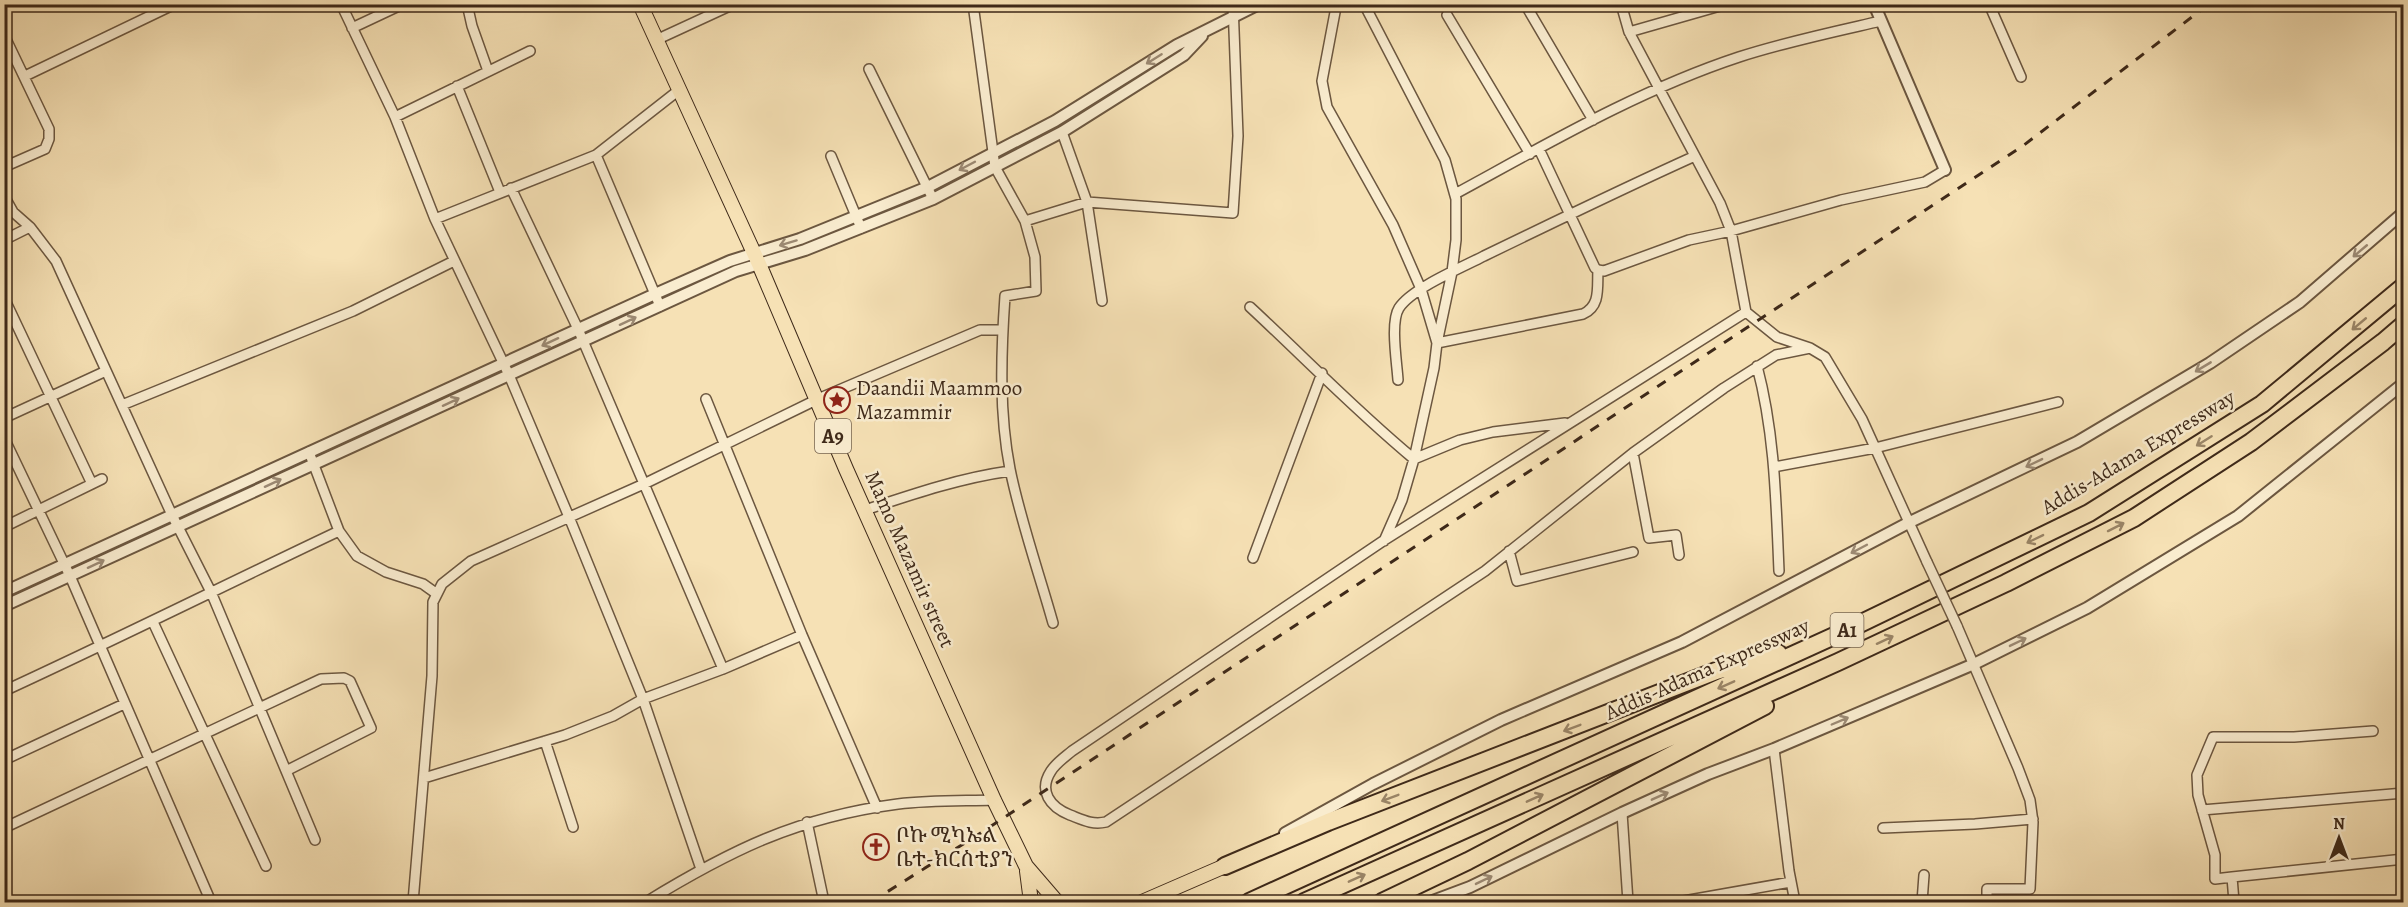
<svg xmlns="http://www.w3.org/2000/svg" width="2408" height="907" font-family="Alegreya,'Noto Serif Ethiopic',serif">
  <rect width="100%" height="100%" fill="#f6e1b5"/>
  <filter id="stains"><feTurbulence type="fractalNoise" baseFrequency=".00333" numOctaves="4"/><feColorMatrix values="0 0 0 0 .2 0 0 0 0 .09 0 0 0 0 .02 0 0 0 .5 -.17"/></filter>
  <radialGradient id="worn" r=".72"><stop offset=".6" stop-color="#630" stop-opacity="0"/><stop offset="1" stop-color="#630" stop-opacity=".3"/></radialGradient>
  <g fill="none" stroke-linecap="round" stroke-linejoin="round">
    <defs>
      <path id="minor" d="M341,4l54,113 40,102 74,156 60,142 74,182 58,170
        M467,4l5,22 16,45
        M973,4l22,163 30,54 10,36 1,34 -31,5c-4,57 -6,117 5,173 10,50 29,104 43,154
        M1338,4l-2,3 -14,74 5,26 66,118 28,64 16,54 146,-29c18,-8 14,-27 15,-44l-3,-2 -56,-119
        M1364,4l81,156 11,39v41l-4,32 -15,71 -3,25 -20,91 -12,41 -18,41
        M1525,4l68,116
        M1621,4l8,28 91,171 11,28 15,81 31,25 33,11 15,9 37,62 65,143
        M1989,4l32,73
        M1447,15l83,139
        M352,28l51,-24
        M1629,32l98,-28
        M4,35l45,94v10l-4,10 -41,18
        M656,40l78,-36
        M869,69l64,130
        M25,76l150,-72
        M457,86l43,106
        M395,117l135,-66
        M1062,132l25,70 15,99
        M596,155l64,151
        M831,156l30,72
        M511,188l67,141 145,340
        M1455,194c92,-50 184,-104 284,-137 46,-15 94,-25 142,-36
        M4,196l9,16 17,15 26,34 116,254 39,77 104,248
        M435,219l161,-64 83,-65
        M1025,221l62,-19 146,11 5,-77 -5,-132
        M4,240l26,-13
        M1598,270l6,1 85,-31 42,-9 110,-31 84,-18 20,-12
        M4,298l88,186
        M1250,307c55,51 107,105 164,152l46,-19 33,-8 72,-9
        M1746,312l-363,229 -311,210c-7,6 -16,12 -21,20 -13,20 -1,36 19,44 13,5 22,10 36,7l379,-251 148,-118 91,-65 52,-33 34,-7
        M1757,366c18,68 19,136 22,205
        M1398,380c-1,-17 -8,-58 1,-72 13,-20 64,-41 85,-52 70,-34 140,-68 211,-100
        M706,399l96,236 75,173
        M122,405l231,-94 101,-50
        M4,418l102,-47
        M4,438l66,138 141,326
        M309,452l30,79 18,25 29,16 37,12 14,10
        M1633,453l16,85 27,-3 3,20
        M1774,467l101,-19 183,-46
        M865,510c48,-16 95,-32 145,-39
        M4,527l98,-48
        M1509,551l8,30 116,-29
        M1253,558l69,-185
        M153,622l113,244
        M1957,626l61,142 12,32 3,22 -3,67h-43v13
        M4,691c113,-52 223,-107 335,-160
        M545,741l28,86
        M1774,749l15,122 6,31
        M4,760l120,-56
        M424,778l141,-43 48,-19 30,-17 80,-30 79,-34
        M2202,810l202,-17
        M1622,813l6,89
        M807,822l17,80
        M4,823l2,4 315,-148 23,-1 6,3 21,47 -85,43
        M1883,828l92,-4 58,-5
        M2232,877l-17,2v-24l-17,-60 -1,-20 16,-38h81l79,-6
        M413,902l19,-226 1,-74 9,-18 29,-23 175,-78 172,-84 162,-69h23
        M646,902c85,-52 152,-85 252,-98 32,-4 64,-3 96,-4
        M1678,902l113,-20
        M1922,902l2,-27
        M2234,902l-2,-25 172,-18"/>
      <path id="tertiary" d="M1874,4l71,166
        M4,592l651,-298 75,-33 70,-22 128,-52 127,-66 122,-76 82,-41
        M4,606l732,-335 69,-21 128,-51 129,-67 122,-77 18,-19
        M1285,833l88,-49 128,-64 181,-78 228,-120 167,-80 133,-79 90,-61 104,-90
        M1430,902l40,-15 152,-74 86,-39 66,-25 200,-85 113,-56 151,-92 166,-133"/>
      <path id="primary" d="M640,4l119,260 87,205 148,331 32,66 31,36
        M1027,871l4,31
        M1142,902l83,-36"/>
      <path id="motorway" d="M1225,866l103,-44 388,-151 62,-18
        M1249,902l596,-271 244,-118 173,-109 142,-118
        M1304,902l534,-240 168,-79 128,-65 117,-76 132,-100 21,-18
        M1382,902l86,-41 297,-155"/>
    </defs>
    <use href="#minor" stroke="#6c5740" stroke-width="12"/>
    <use href="#tertiary" stroke="#6c5740" stroke-width="14"/>
    <use href="#primary" stroke="#3e2919" stroke-width="16"/>
    <use href="#motorway" stroke="#3e2919" stroke-width="20"/>
    <use href="#minor" stroke="#f9eccf" stroke-width="9"/>
    <use href="#tertiary" stroke="#f9eccf" stroke-width="10"/>
    <use href="#primary" stroke="#f6e1b5" stroke-width="14"/>
    <use href="#motorway" stroke="#f6e1b5" stroke-width="16"/>
    <path stroke="#3e2919" stroke-width="3" stroke-dasharray="10 10" stroke-linecap="butt" d="M871,902l105,-66 1048,-691 185,-141"/>
    <defs>
      <path id="minor-bridge" d="M1927,562l30,64"/>
    </defs>
    <use href="#minor-bridge" stroke="#6c5740" stroke-width="12" stroke-linecap="butt"/>
    <use href="#minor-bridge" stroke="#f9eccf" stroke-width="9"/>
  </g>
  <defs><path id="oneway-shaft" d="M-6 0H5M1.5-3L5.5 0L1.5 3" fill="none" stroke-width="1.6" stroke-linecap="round" stroke-linejoin="round" transform="scale(1.5)"/></defs>
  <g stroke="#9c8a74">
    <use href="#oneway-shaft" transform="translate(1154 59) rotate(148)"/>
    <use href="#oneway-shaft" transform="translate(967 166) rotate(152)"/>
    <use href="#oneway-shaft" transform="translate(788 243) rotate(163)"/>
    <use href="#oneway-shaft" transform="translate(2360 251) rotate(140)"/>
    <use href="#oneway-shaft" transform="translate(628 321) rotate(-25)"/>
    <use href="#oneway-shaft" transform="translate(550 342) rotate(155)"/>
    <use href="#oneway-shaft" transform="translate(2203 367) rotate(149)"/>
    <use href="#oneway-shaft" transform="translate(451 402) rotate(-25)"/>
    <use href="#oneway-shaft" transform="translate(2034 463) rotate(154)"/>
    <use href="#oneway-shaft" transform="translate(273 483) rotate(-25)"/>
    <use href="#oneway-shaft" transform="translate(1859 549) rotate(152)"/>
    <use href="#oneway-shaft" transform="translate(96 564) rotate(-25)"/>
    <use href="#oneway-shaft" transform="translate(2018 642) rotate(-26)"/>
    <use href="#oneway-shaft" transform="translate(1840 721) rotate(-23)"/>
    <use href="#oneway-shaft" transform="translate(1660 796) rotate(-24)"/>
    <use href="#oneway-shaft" transform="translate(1484 880) rotate(-26)"/>
  </g>
  <g stroke="#9a8567">
    <use href="#oneway-shaft" transform="translate(2359 324) rotate(140)"/>
    <use href="#oneway-shaft" transform="translate(2204 441) rotate(148)"/>
    <use href="#oneway-shaft" transform="translate(2116 527) rotate(-27)"/>
    <use href="#oneway-shaft" transform="translate(2035 539) rotate(154)"/>
    <use href="#oneway-shaft" transform="translate(1885 640) rotate(-25)"/>
    <use href="#oneway-shaft" transform="translate(1726 685) rotate(156)"/>
    <use href="#oneway-shaft" transform="translate(1572 728) rotate(159)"/>
    <use href="#oneway-shaft" transform="translate(1390 798) rotate(159)"/>
    <use href="#oneway-shaft" transform="translate(1535 798) rotate(-24)"/>
    <use href="#oneway-shaft" transform="translate(1357 878) rotate(-24)"/>
  </g>
  <defs>
    <symbol id="sight-ring" viewBox="-11 -11 22 22"><circle r="9.5" fill="#f9eccf" stroke="#8f2418" stroke-width="1.5"/><path d="M0-6L1.8-2.2L6-1.7L2.9 1.2L3.7 5.4L0 3.3L-3.7 5.4L-2.9 1.2L-6-1.7L-1.8-2.2Z" fill="#8f2418"/></symbol>
    <symbol id="church-ring" viewBox="-11 -11 22 22"><circle r="9.5" fill="#f9eccf" stroke="#8f2418" stroke-width="1.5"/><path d="M-1.2-6h2.4v3.5h3.3v2.4h-3.3V6h-2.4V-.1h-3.3v-2.4h3.3Z" fill="#8f2418"/></symbol>
  </defs>
  <g fill-rule="evenodd">
    <use href="#sight-ring" x="822" y="385" width="30" height="30"/>
    <use href="#church-ring" x="861" y="832" width="30" height="30"/>
  </g>
  <g text-anchor="middle" stroke-width="5" stroke-linejoin="round" paint-order="stroke">
    <g fill="#f9eccf" stroke="#766450" stroke-width="1.5">
      <rect x="815" y="419" width="36" height="34" rx="4.5"/>
      <rect x="1830.5" y="613" width="33" height="34" rx="4.5"/>
    </g>
    <g font-size="20" font-weight="bold" fill="#3e2919">
      <text x="833" y="443">A9</text>
      <text x="1847" y="637">A1</text>
    </g>
    <g font-size="21" fill="#3e2919" stroke="#f9eccf" text-anchor="start">
      <text x="856" y="395">Daandii Maammoo<tspan x="856" dy="24">Mazammir</tspan></text>
      <text x="896" y="842">ቦኩ ሚካኤል<tspan x="896" dy="24">ቤተ-ክርስቲያን</tspan></text>
    </g>
    <g font-size="21" fill="#3e2919" stroke="#f9eccf">
      <text transform="translate(2138 452) rotate(-31)" y="7">Addis-Adama Expressway</text>
      <text transform="translate(910 559) rotate(66)" y="7">Mamo Mazamir street</text>
      <text transform="translate(1707 669) rotate(-24)" y="7">Addis-Adama Expressway</text>
    </g>
  </g>
  <rect width="2408" height="907" fill="none" stroke="#f6e1b5" stroke-width="24"/>
  <rect x="6" y="6" width="2396" height="895" fill="none" stroke="#3e2919" stroke-width="3"/>
  <rect x="12" y="12" width="2384" height="883" fill="none" stroke="#3e2919" stroke-width="1.5"/>
  <g transform="translate(2339 838)" stroke="#f9eccf" stroke-width="4.5" paint-order="stroke">
  <path d="M0-4.5L10 22L0 15L-10 22Z" fill="#3e2919"/>
  <text y="-9" font-size="16" font-weight="bold" text-anchor="middle" fill="#3e2919">N</text>
  </g>
  <rect width="100%" height="100%" filter="url(#stains)"/>
  <rect width="100%" height="100%" fill="url(#worn)"/>
</svg>
